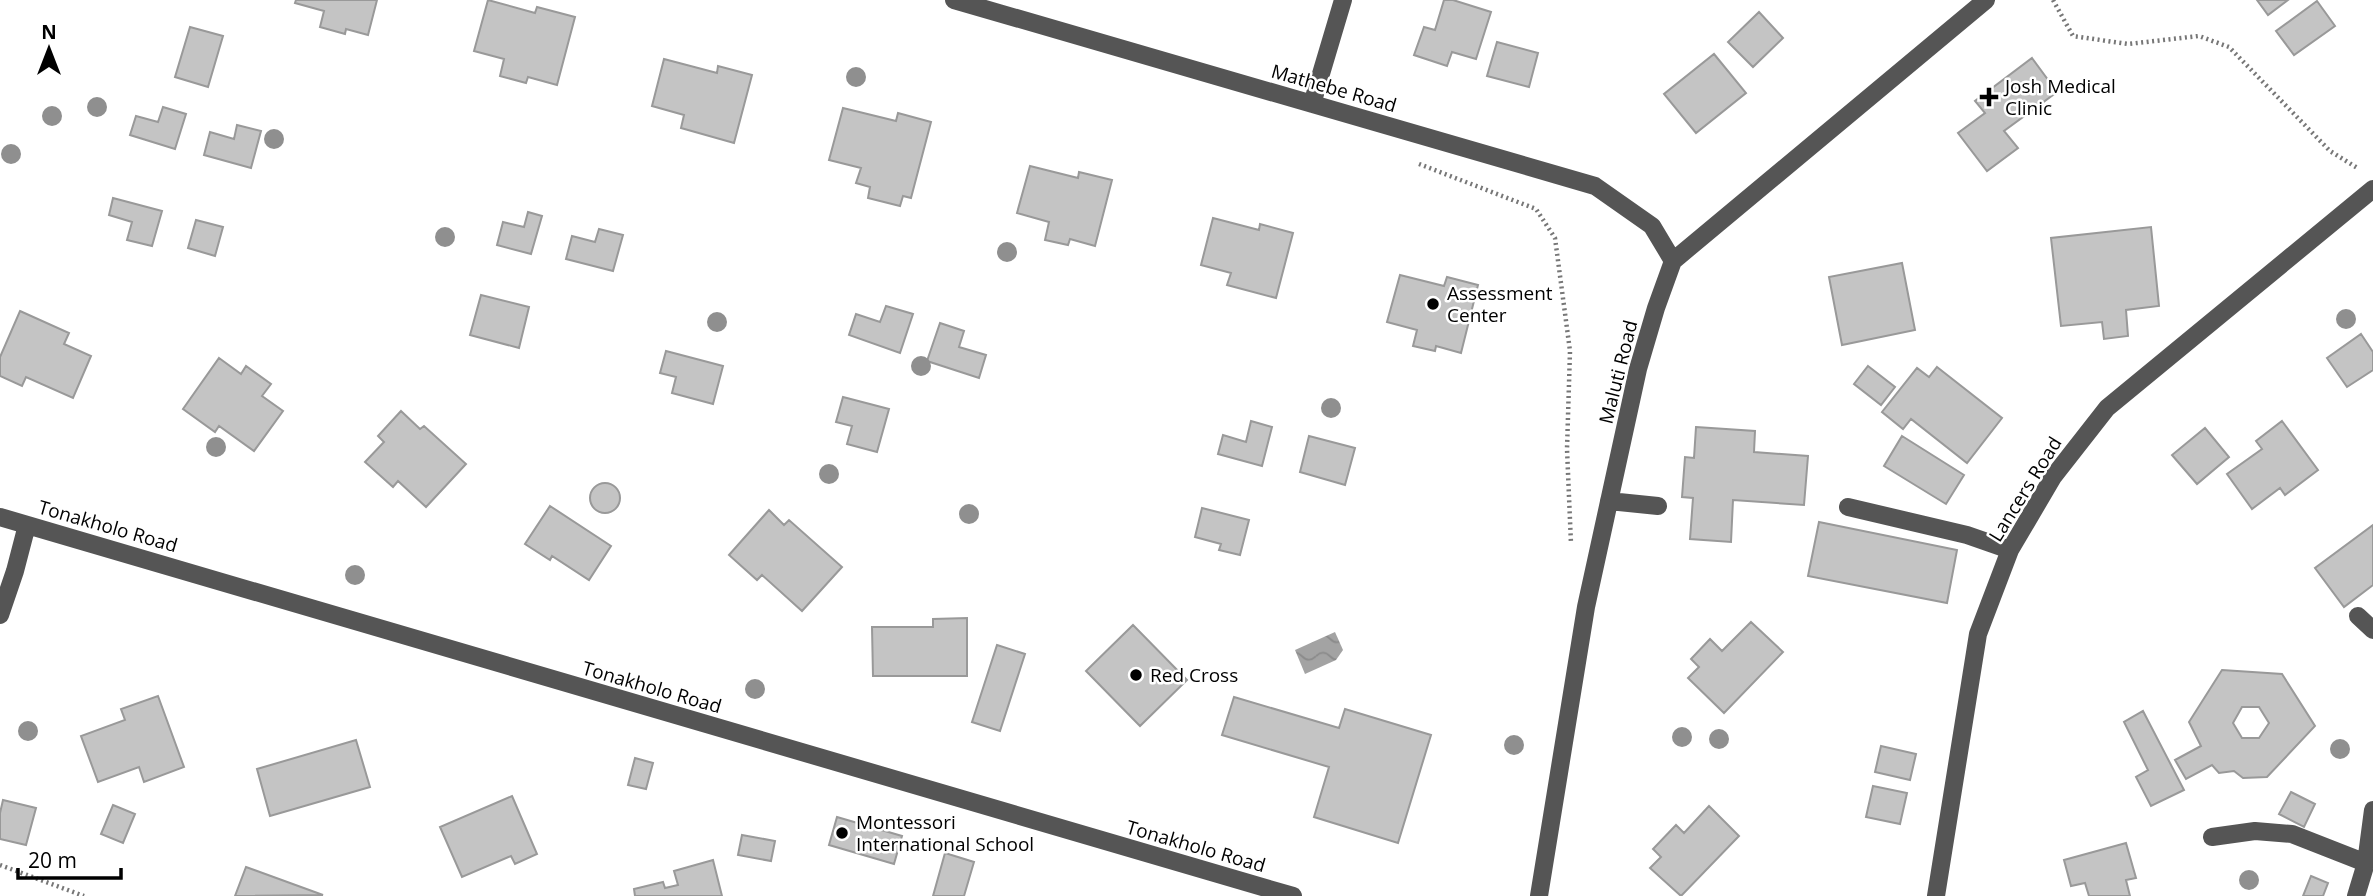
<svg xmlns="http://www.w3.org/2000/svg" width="2373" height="896" font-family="'Open Sans',sans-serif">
  <defs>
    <pattern id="water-waves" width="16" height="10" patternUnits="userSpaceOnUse" patternTransform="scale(1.75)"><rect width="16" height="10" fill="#a3a3a3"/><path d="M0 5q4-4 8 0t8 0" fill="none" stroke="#8b8b8b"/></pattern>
  </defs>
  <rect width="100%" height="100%" fill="#fff"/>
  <path fill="url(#water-waves)" d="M1335,632l8,18 -7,10 -31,14 -10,-24z"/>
  <path fill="#c4c4c4" stroke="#999" stroke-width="2" fill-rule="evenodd" d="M296,0h81l-9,35 -22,-6 -1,5 -25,-7 4,-16 -29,-8z
    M488,0l47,13 2,-6 38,10 -18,68 -29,-8 -2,6 -26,-7 4,-17 -30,-8z
    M1444,0h9l38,12 -15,47 -24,-7 -5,14 -33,-11 10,-28 11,3z
    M2257,0h31l-20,15z
    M2317,1l18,25 -41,29 -18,-24z
    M1759,12l24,26 -30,29 -25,-25z
    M190,27l33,9 -15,51 -33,-10z
    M1497,42l41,11 -9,34 -42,-11z
    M1714,54l32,39 -50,40 -32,-39z
    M2032,58l25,34 -53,39 14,17 -31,23 -29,-38 27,-20 -10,-12z
    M664,59l53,14 1,-7 34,9 -18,68 -53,-15 3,-13 -32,-9z
    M163,107l23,7 -11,35 -45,-14 6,-19 22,6z
    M843,108l53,13 2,-8 33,9 -20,76 -8,-2 -3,10 -32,-8 2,-11 -14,-4 5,-15 -32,-8z
    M237,125l24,6 -10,37 -47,-13 6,-23 24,7z
    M1030,166l48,12 1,-6 33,8 -17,66 -25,-7 -2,6 -23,-5 4,-18 -32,-9z
    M113,198l49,13 -10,35 -25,-6 5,-18 -23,-7z
    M528,212l14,4 -11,38 -34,-9 6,-23 21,5z
    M1213,218l46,12 1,-6 33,9 -17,65 -49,-13 4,-12 -30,-8z
    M196,220l27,7 -8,29 -27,-8z
    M2151,227l8,79 -33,4 2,26 -24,3 -2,-17 -41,4 -10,-88z
    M599,229l24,6 -10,36 -47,-12 6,-23 23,6z
    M1902,263l13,67 -73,15 -13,-68z
    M1400,275l44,11 3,-9 31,8 -17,68 -25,-7 -1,5 -22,-5 4,-16 -30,-8z
    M481,295l48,12 -10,41 -49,-13z
    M886,306l27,8 -13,39 -51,-18 7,-21 24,8z
    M20,311l49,22 -5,11 27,12 -18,42 -47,-21 -4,9 -22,-10v-19z
    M940,323l24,8 -5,16 27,8 -7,23 -52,-17z
    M2361,334l12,18v18l-26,17 -20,-29z
    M666,351l57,15 -10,38 -41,-11 4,-16 -16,-4z
    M219,358l22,16 5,-8 25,18 -9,12 21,15 -29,40 -35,-25 -4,6 -32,-23z
    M1868,366l27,21 -14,18 -27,-21z
    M1937,367l65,51 -35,45 -56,-44 -8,10 -21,-17 35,-44 12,9z
    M843,397l46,12 -12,43 -30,-8 5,-18 -16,-4z
    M401,411l19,18 4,-3 42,38 -40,43 -28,-26 -5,6 -28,-25 19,-20 -6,-6z
    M1251,421l21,6 -10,39 -44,-12 5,-19 23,7z
    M2282,421l36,49 -33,25 -5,-7 -28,21 -25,-35 35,-25 -6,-8z
    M1696,427l59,4 -1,21 54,4 -4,49 -71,-5 -2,42 -41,-3 3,-41 -11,-1 3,-40 9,1z
    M2205,428l24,29 -32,27 -25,-29z
    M1309,436l46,12 -10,37 -45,-13z
    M1902,436l62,39 -18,29 -62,-38z
    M590 498a15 15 0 1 1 30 0a15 15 0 1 1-30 0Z
    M550,506l61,40 -22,34 -37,-24 -2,4 -25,-16z
    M1202,508l47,12 -9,35 -21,-5 2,-6 -26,-7z
    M769,510l15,15 5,-5 53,47 -40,44 -40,-36 -5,5 -28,-25z
    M1819,522l138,28 -10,53 -139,-27z
    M2373,525v60l-29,22 -29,-39z
    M967,618v58h-94l-1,-49h61v-8z
    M1751,622l32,30 -59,61 -36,-35 11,-11 -8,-8 19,-20 12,12z
    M1133,625l54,55 -47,46 -54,-55z
    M997,645l28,9 -25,77 -28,-9z
    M2222,670l60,4 33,52 -48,51 -24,1 -9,-7 -15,2 -7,-8 -26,14 -11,-19 26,-14 -12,-24zM2242,707h17l10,16 -10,15h-17l-9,-15z
    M158,696l26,71 -40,15 -5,-15 -41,15 -17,-46 44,-16 -4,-11z
    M1234,697l105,31 6,-19 86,26 -33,108 -84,-26 15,-50 -107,-32z
    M2143,711l41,79 -33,16 -15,-29 12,-7 -24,-48z
    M356,740l14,47 -100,29 -13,-47z
    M1881,746l35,8 -6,26 -35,-8z
    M635,758l18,5 -7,26 -18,-4z
    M1873,786l34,7 -7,31 -34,-7z
    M2291,792l24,12 -11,23 -25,-13z
    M512,796l25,58 -22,10 -4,-8 -49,21 -22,-50z
    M3,800l33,8 -10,37 -26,-6v-26z
    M113,805l22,9 -12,29 -22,-9z
    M1709,806l30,30 -58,60 -31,-28 11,-11 -8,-8 23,-24 8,8z
    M837,817l65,19 -8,28 -65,-19z
    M742,835l33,6 -4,20 -33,-6z
    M2126,843l10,35 -10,2 4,16h-41l-4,-13 -14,3 -7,-26z
    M945,853l29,9 -10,34h-31z
    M713,860l9,36h-87l-1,-7 29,-7 2,6 13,-3 -4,-14z
    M246,867l77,28 -88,1z
    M2311,876l17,7 -5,13h-20z"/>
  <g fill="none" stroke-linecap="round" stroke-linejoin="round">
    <path stroke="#777" stroke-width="4.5" stroke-dasharray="2 3.5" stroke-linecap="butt" d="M2053,0l20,36 55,8 71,-8 30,11 101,104 29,18
      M1419,164l117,45 19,29 15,113 -3,98 4,95
      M0,865l84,31"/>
    <path stroke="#555" stroke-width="18" d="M954,0l641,186 57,40 21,35
      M1312,104l31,-104
      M1609,501l49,5
      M1848,507l119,28 43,15
      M0,517l1293,379
      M0,615l15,-44 12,-46
      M2358,616l15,14
      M2212,837l43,-6 37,3 74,29
      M1539,896l47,-289 52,-238 18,-61 17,-47 313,-261
      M1936,896l42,-262 32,-84 43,-73 54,-69 266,-219
      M2356,896l10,-33 7,-53"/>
  </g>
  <g fill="#8f8f8f">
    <circle cx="856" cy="77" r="10"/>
    <circle cx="97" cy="107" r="10"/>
    <circle cx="52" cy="116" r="10"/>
    <circle cx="274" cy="139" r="10"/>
    <circle cx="11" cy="154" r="10"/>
    <circle cx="445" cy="237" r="10"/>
    <circle cx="1007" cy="252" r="10"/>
    <circle cx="2346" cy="319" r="10"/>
    <circle cx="717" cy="322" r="10"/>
    <circle cx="921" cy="366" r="10"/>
    <circle cx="1331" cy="408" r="10"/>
    <circle cx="216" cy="447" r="10"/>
    <circle cx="829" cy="474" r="10"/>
    <circle cx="969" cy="514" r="10"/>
    <circle cx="355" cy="575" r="10"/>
    <circle cx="755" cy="689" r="10"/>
    <circle cx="28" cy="731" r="10"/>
    <circle cx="1682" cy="737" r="10"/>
    <circle cx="1719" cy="739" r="10"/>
    <circle cx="1514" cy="745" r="10"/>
    <circle cx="2340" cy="749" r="10"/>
    <circle cx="2249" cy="880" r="10"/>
  </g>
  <g fill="#000" stroke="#fff" stroke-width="2.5">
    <path d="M1985.5 86.5h7v7h7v7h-7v7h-7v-7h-7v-7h7z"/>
    <circle cx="1433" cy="304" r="7"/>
    <circle cx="1136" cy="675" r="7"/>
    <circle cx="842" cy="833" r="7"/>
  </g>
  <g text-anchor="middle" stroke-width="5" stroke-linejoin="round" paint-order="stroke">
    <g font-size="19" fill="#000" stroke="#fff" text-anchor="start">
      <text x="2005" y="93">Josh Medical<tspan x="2005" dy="22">Clinic</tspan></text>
      <text x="1447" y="300">Assessment<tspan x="1447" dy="22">Center</tspan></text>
      <text x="1150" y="682">Red Cross</text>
      <text x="856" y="829">Montessori<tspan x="856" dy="22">International School</tspan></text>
    </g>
    <g font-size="19" fill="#000" stroke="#fff">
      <text transform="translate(1334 88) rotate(16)" y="7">Mathebe Road</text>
      <text transform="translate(1618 372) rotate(-76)" y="7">Maluti Road</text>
      <text transform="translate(2025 489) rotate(-58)" y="7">Lancers Road</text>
      <text transform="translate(108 526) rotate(16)" y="7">Tonakholo Road</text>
      <text transform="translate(652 687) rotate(16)" y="7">Tonakholo Road</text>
      <text transform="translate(1196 846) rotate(16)" y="7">Tonakholo Road</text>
    </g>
  </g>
  <g transform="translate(49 49)" stroke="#ffffff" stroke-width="5" paint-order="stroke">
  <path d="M0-5L12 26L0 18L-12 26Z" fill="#000000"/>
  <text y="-10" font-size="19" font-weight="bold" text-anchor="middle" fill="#000000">N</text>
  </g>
  <path d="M18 868v10h103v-10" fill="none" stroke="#000000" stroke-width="3.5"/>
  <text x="28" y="868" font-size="21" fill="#000000" stroke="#ffffff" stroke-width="5" paint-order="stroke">20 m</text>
</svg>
